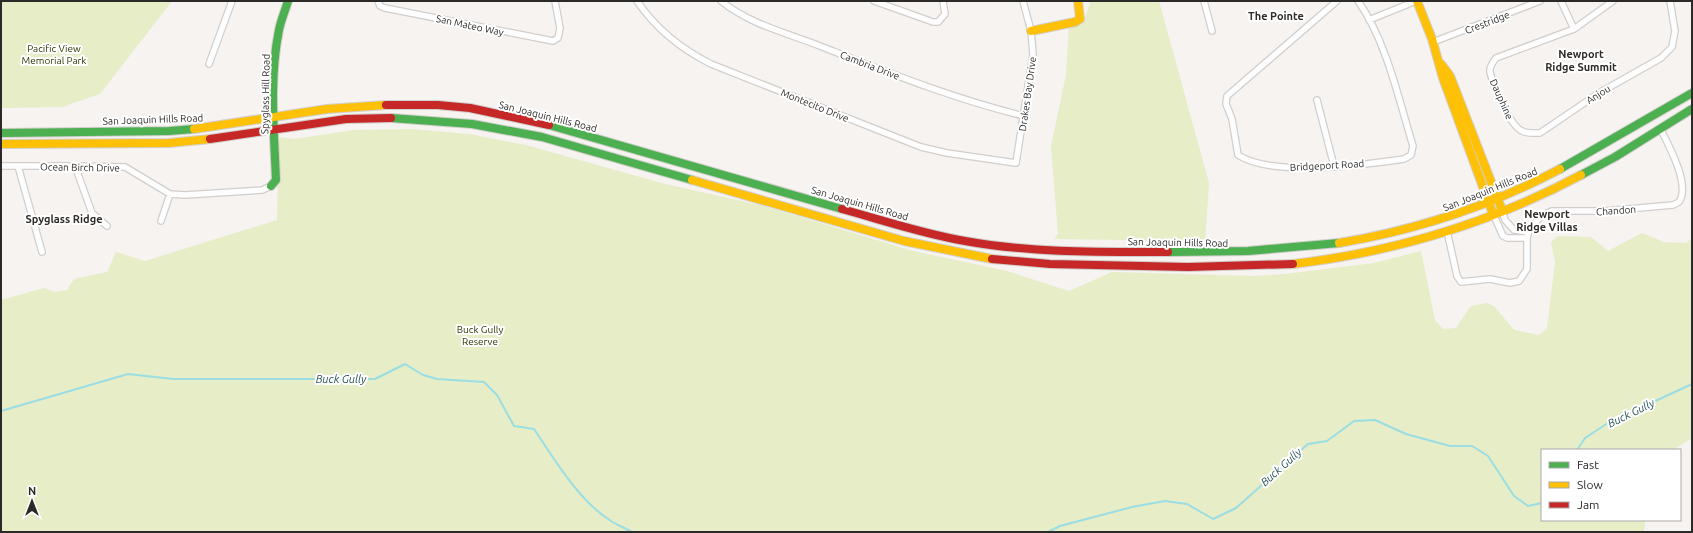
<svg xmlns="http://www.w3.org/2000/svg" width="1693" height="533" font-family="Ubuntu,sans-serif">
  <rect width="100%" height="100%" fill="#f6f3f0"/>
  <path fill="#e6edc7" d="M1,1h171l-72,93 -38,13 -61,1z
    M1089,1h70l50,182 -4,58 -151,-2 4,-5 -7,-88 15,-71 3,-48 14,-5 7,-18z
    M412,129l57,5 57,11 139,39 99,22 149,45 94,20 62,20 43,-19 143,4 30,-2 89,-11 47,-12 14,69 8,9 13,-1 15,-22 15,-3 8,3 20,24 25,5 8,-6 8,-67 -4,-20 7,-6 33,1 17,14 34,-18 22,9 22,1 6,-5v200l-19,12h-131v70h103l-1,12h-1643v-232l43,-12 11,4 12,-2 7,-11 33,-7 9,-20 29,9 132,-41 2,-83 15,2 60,-9z"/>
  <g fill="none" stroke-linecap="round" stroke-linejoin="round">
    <path stroke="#9adde3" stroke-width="2" d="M1,411l127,-37 45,5h202l30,-15 18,11 14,4 47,3 13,13 17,31 20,3c21,31 45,72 77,92 6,4 14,7 21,11
      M1577,450l8,-12 23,-15 84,-39
      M1048,532l12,-6 72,-19 33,-6 22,3 26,15 23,-11 72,-64 19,-3 27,-20 21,-1 31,14 44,12h22l16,10 26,40 14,10 14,-3"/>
    <defs>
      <path id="street" d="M378,1l2,5 5,2 168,33 5,-3 2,-10 -5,-27
        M637,1c19,28 44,48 74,63l210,83 26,6 69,10 17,-109 -2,-23 -8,-30
        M721,1c28,23 66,32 99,45 67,26 134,53 204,70
        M874,1l59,21h5l7,-8 -2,-13
        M1204,1l8,30
        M1337,1l-110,95 -1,8 6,15 6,36c34,22 126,10 166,4l7,-4 2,-9c-14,-46 -27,-106 -55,-145
        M1561,1l13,28
        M1613,1l-39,28 -78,29c-3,4 -7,9 -6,14 3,13 20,54 32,59 6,3 12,2 18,2l59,-40 62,-35 11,-11 3,-16 -5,-30
        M1369,20l47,-19
        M1433,42l107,-41
        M209,64l23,-63
        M1317,100l17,66
        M1,166h74l50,1 45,27 15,1 77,-5 9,-4
        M18,166l24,86
        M75,166l17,47 15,13
        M1502,210l3,10 9,10 14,2
        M1493,214l10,22 4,2h20
        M161,221l9,-27
        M1447,231l10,45 4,6 29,-3 20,4 9,-2 8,-12v-31l2,-8 12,-14 11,-5h53l68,-6 6,-3c12,-17 -11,-58 -19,-74"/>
      <path id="fast" d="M391,118l81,6 70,13 150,43
        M549,125l293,84
        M1,133l168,-2 25,-2
        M1560,169l132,-76
        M1581,175l34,-18 77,-48
        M271,186l5,-6c-2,-50 -7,-101 3,-150 2,-10 6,-19 9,-29
        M1168,252l80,-1 91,-8"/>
      <path id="slow" d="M1417,1l15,38 11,39 50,136
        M1031,31l44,-9 5,-3 -2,-18
        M1441,64l9,12 52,134
        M194,129l133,-20 59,-4
        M1,144l168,-1 41,-4
        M692,180l212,61 88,18
        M1339,243c78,-13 151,-37 221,-74
        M1293,264c101,-12 198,-41 288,-89"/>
      <path id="jam" d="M386,105h52l32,3 79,17
        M210,139l136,-20 45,-1
        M842,209c40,11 81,25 123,32 66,12 136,11 203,11
        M992,259l58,5 138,3 105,-3"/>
    </defs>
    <use href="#street" stroke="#d1cfcd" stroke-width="8"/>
    <use href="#fast" stroke="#d1cfcd" stroke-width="10"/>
    <use href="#slow" stroke="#d1cfcd" stroke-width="10"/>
    <use href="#jam" stroke="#d1cfcd" stroke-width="10"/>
    <use href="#street" stroke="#fefdfd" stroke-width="5.5"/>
    <use href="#fast" stroke="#4caf50" stroke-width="8"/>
    <use href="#slow" stroke="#ffc107" stroke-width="8"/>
    <use href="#jam" stroke="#c62828" stroke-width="8"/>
  </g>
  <g text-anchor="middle" stroke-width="4" stroke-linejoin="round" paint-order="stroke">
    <g font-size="10" fill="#2c2a28" stroke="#fff">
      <text transform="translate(1487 22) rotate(-21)" y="4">Crestridge</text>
      <text transform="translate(470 25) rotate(12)" y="4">San Mateo Way</text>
      <text transform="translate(870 65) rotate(21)" y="4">Cambria Drive</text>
      <text transform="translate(265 94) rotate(-89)" y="4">Spyglass Hill Road</text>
      <text transform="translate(1027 94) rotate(-82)" y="4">Drakes Bay Drive</text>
      <text transform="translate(1598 94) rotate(-32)" y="4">Anjou</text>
      <text transform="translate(1502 99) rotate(66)" y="4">Dauphine</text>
      <text transform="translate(815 105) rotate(22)" y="4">Montecito Drive</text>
      <text transform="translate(548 116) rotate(14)" y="4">San Joaquin Hills Road</text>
      <text transform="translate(153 119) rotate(-2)" y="4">San Joaquin Hills Road</text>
      <text transform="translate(1327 165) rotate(-3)" y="4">Bridgeport Road</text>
      <text transform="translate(80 167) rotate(1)" y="4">Ocean Birch Drive</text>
      <text transform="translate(1490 189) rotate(-22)" y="4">San Joaquin Hills Road</text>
      <text transform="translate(860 203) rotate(16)" y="4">San Joaquin Hills Road</text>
      <text transform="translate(1616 210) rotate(-4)" y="4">Chandon</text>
      <text transform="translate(1178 242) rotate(1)" y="4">San Joaquin Hills Road</text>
    </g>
    <g font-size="10" fill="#2d3600" stroke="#fff">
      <text x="54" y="52">Pacific View<tspan x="54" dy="12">Memorial Park</tspan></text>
      <text x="480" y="333">Buck Gully<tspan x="480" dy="12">Reserve</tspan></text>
    </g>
    <g font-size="11" font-weight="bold" fill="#2f2c27" stroke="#fff">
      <text x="1276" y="20">The Pointe</text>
      <text x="1581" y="58">Newport<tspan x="1581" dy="13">Ridge Summit</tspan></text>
      <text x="1547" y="218">Newport<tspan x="1547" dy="13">Ridge Villas</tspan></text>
      <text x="64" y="223">Spyglass Ridge</text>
    </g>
    <g font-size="11" font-style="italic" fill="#245054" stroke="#fff">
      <text x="341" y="383">Buck Gully</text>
      <text transform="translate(1631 413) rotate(-26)" y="4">Buck Gully</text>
      <text transform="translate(1281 467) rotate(-42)" y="4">Buck Gully</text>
    </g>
  </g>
  <rect width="1693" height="533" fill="none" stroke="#2c2a28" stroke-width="4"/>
  <rect x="1541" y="449" width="140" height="72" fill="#ffffff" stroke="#abaaa9"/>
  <rect x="1549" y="462" width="20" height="6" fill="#4caf50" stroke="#abaaa9"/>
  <text x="1577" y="469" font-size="12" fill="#2c2a28">Fast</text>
  <rect x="1549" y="482" width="20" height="6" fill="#ffc107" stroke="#abaaa9"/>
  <text x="1577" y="489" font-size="12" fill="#2c2a28">Slow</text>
  <rect x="1549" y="502" width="20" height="6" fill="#c62828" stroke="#abaaa9"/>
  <text x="1577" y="509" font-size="12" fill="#2c2a28">Jam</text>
  <g transform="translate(32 501)" stroke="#ffffff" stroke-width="3" paint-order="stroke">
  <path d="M0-3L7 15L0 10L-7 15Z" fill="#2c2a28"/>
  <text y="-6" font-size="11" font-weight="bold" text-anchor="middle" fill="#2c2a28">N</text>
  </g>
</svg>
